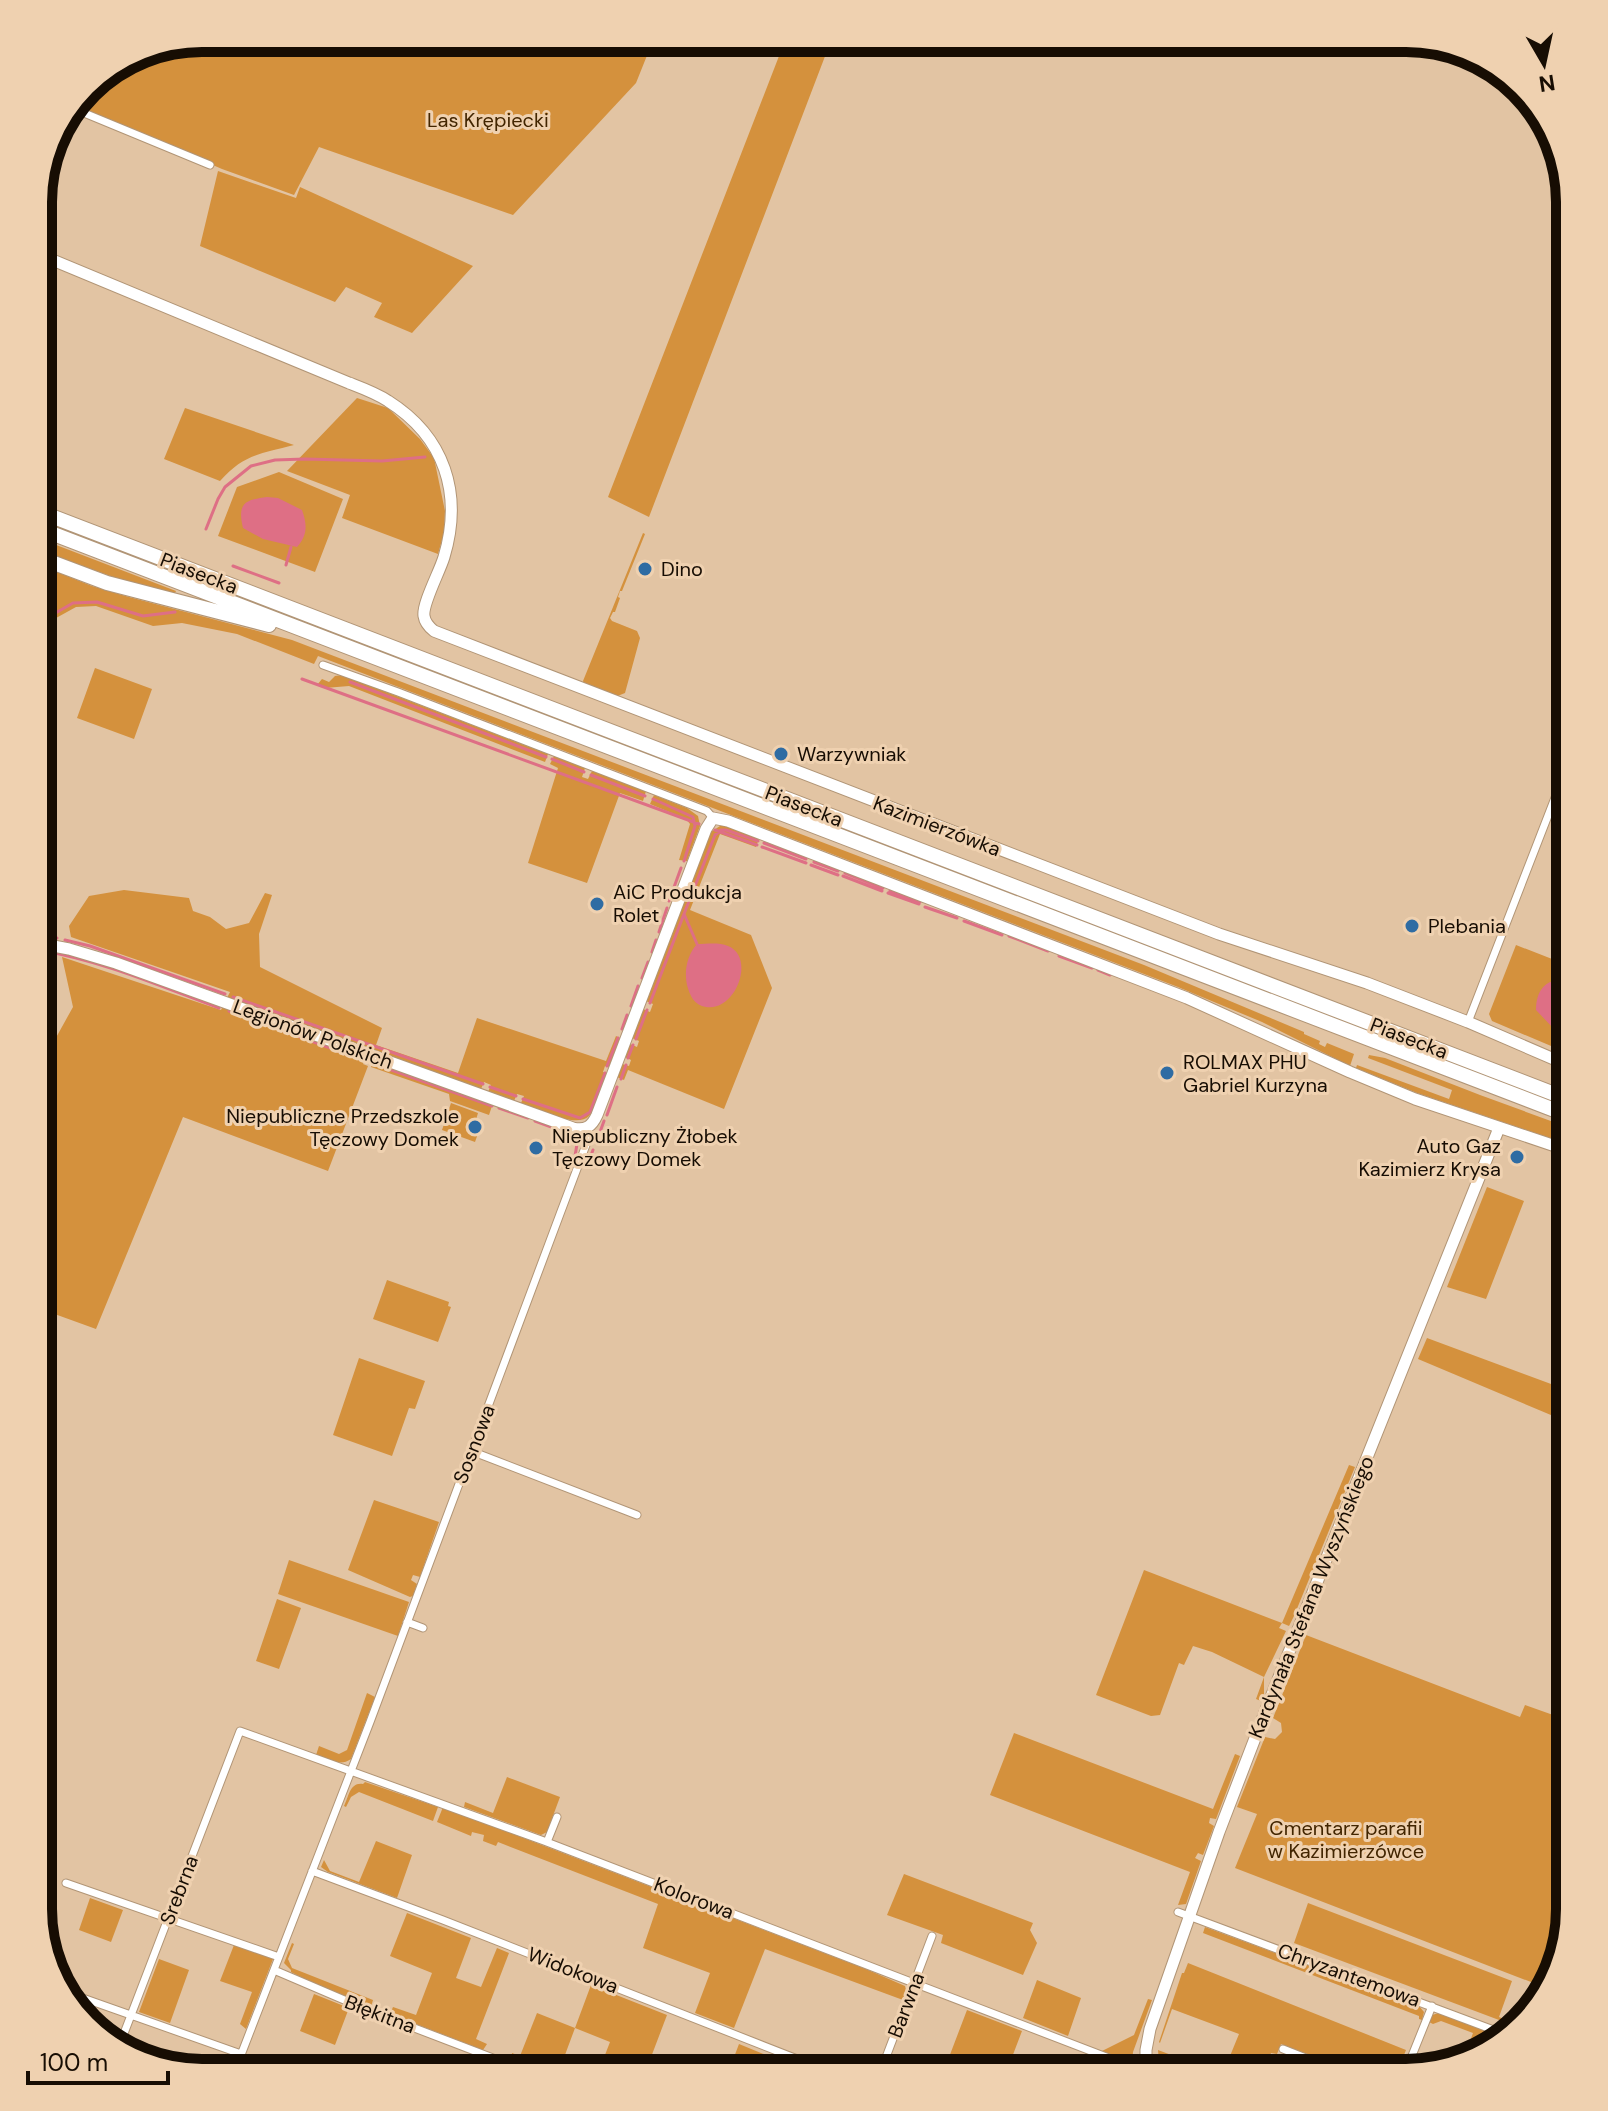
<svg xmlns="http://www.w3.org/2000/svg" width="1608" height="2111" font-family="'DM Sans',sans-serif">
  <rect width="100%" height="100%" fill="#e2c4a3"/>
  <path fill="#d4913d" d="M202,38h452l-18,45 -123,132 -194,-68 -25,48 -72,-26 -148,-64 20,-26 46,-29z
    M786,38h46l-183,479 -41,-20z
    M218,171l78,27 4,-11 173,79 -61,67 -38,-16 8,-14 -36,-16 -11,15 -135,-56z
    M357,398l31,10 32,31 14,19 11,53 -1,22 -6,21 -96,-36 8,-23 -63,-24z
    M185,408l109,37c-34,9 -50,9 -74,36l-56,-22z
    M279,472l64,27 -28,73 -97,-36 19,-49z
    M643,533l2,1 -23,57h-2l-2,6 2,1 -5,14h-2l-3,6 2,3 25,10 3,7 -15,55 -10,4 -31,-13 -1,-3z
    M38,538l138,53 -2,4 -58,-17 -78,-28z
    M38,565l7,2 -3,7 7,3 3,-7 40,16 37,11 163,43 852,325 160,67v2l16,7 -1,3 6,3 2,-4 27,11 -4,12 -88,-44 -84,-35 -860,-331 -4,8 -77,-30 -55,-11 -29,3 -57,-20 -20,1 -38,21z
    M201,580l680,261 -2,4 -679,-262z
    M95,668l57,21 -18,50 -57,-21z
    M342,675l206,79 -3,8 -196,-76 -24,2 -8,-3 5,-6 7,3 6,-6z
    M554,756l31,12 -3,9 6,2 4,-8 54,20 -3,10 -23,-8 -33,90 -59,-20 30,-95 -8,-4z
    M654,795l33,13 11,8 2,10 -13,35 -8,-1 11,-36 -4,-5 -36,-15z
    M720,826h6l33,12 -3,9 -36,-13 -30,76 61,25 21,53 -48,121 -96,-39 -4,10 -7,-3 5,-13 7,2 2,-6 -6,-3 5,-13 7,3 2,-6 -7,-3 11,-29 7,3 3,-8 -7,-3 65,-169z
    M124,890l65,8 4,13 17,6 16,12 23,-6 16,-30 7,2 -13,39 1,33 122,61 -6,17 82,28 19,-55 129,43 10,-25 4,2 -10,29 -5,-1 -2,6 4,1c-5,13 -9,33 -18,43 -12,13 -53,-7 -68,-13l3,-7 -7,-2 -3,7 -26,-9 3,-7 -7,-3 -3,7 -116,-30 -2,5 5,2 -40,105 -145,-54 -87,212 -58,-21v-238l35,-63 -11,-50 159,53 9,-18 -159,-55 -2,-11 20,-30z
    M1516,945l54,21v88l-78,-33 -3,-7z
    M1369,1055l16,3 95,37 90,33v17l-153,-52 -61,-25 1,-3 92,34 3,-9 -84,-32z
    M373,1061l118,42 1,3 -3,9 -39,-14 -1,-7 -78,-27z
    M451,1103l27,10 -3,10 6,2 -6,17 -33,-12z
    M1487,1187l37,14 -38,98 -39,-12z
    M387,1280l62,22 -1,4 3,1 -13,35 -65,-23z
    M1427,1338l143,53v32l-152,-64z
    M359,1358l66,23 -10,28 -6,-1 -17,48 -59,-21z
    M1349,1465l6,2 -61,149 -5,10 -7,-3 -3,5 7,3 -22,46v17l-3,7 -5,-2 8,-22 -52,-25 -19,-6 -9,19 -5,-2 -19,52 -9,1 -55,-21 48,-125 138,53z
    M374,1500l65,22 -19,55 -7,-2 -2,5 6,4 -4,12 -3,1 -62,-27z
    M289,1560l120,42 -11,34 -120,-42z
    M277,1599l24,9 -22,61 -23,-8z
    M1306,1635l214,82 5,-12 45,16v188l-21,80 -314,-121 22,-54 -20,-7 28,-70 10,2 7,-7 -1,-9 -8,-5z
    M367,1693l8,4 -24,62c-11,8 -24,0 -35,-4l3,-9 20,8 8,-4z
    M1014,1733l199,76 22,-55 5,2 -24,63 -6,-1 -1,5 5,3 -11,29 -5,-2 -3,5 6,3 -15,43 -8,1 12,-33 -200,-77z
    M507,1777l53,20 -13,35 -6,3 -77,-28 1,-5 28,11z
    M365,1782l73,25 -5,14 -74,-29 -8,5 -5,10 -2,-1c5,-10 6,-24 19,-22z
    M443,1807l423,162 39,17 1,4 -3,10 -138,-51 -31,79 -39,-15 15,-40 -67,-25 15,-44 -160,-62 -2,4 -13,-5 1,-6 -12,-3 -1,4 -34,-14z
    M376,1841l36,14 -15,43 -69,-26 -7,-5 3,-7 6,11 29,11z
    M904,1874l129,49 -3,7 7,13 -14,32 -82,-32 2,-8 -56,-20z
    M90,1898l33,12 -12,32 -32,-12z
    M1308,1903l204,78 -13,36 18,7 -2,2 -221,-83z
    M407,1913l64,25 -15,40 25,9 16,-39 12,5 -33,86 11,5 -4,6 -93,-36 3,-7 23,8 16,-42 -42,-17z
    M1205,1927l214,79 5,6 -2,8 -3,-1v-3l-216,-83z
    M292,1943l2,1 -6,15 4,9 81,32 -2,7 -51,-20 -29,-15v-2l-7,-7z
    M234,1945l39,12v2l-27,70 -6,-5 12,-32 -32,-11z
    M159,1959l30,11 -19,53 -31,-11z
    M1188,1963l218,87 -9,23h-41l-75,-29 -4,10 -6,-1 -7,20h-41l16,-39 -67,-25 -12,34 -1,-1 23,-69h2z
    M1037,1980l44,18 -13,38 -45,-18z
    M591,1985l76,30 -22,58h-47l12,-31 -35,-14 -16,43 4,2h-20l-32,-12 1,-8 8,3 17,-43 38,15z
    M314,1994l35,14 -14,37 -35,-14z
    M1148,1999l4,1 -19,52 -1,11 -30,-12 32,-16z
    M967,2010l55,21 -16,42h-63z
    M1439,2013l65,25 -7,8 -32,9 8,-22 -32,-12 -8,3 -4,-2 3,-7z
    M739,2044l32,13 -6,16h-37z
    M1158,2050l61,23h-59z"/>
  <path fill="#de6f85" d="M267,497l11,1 24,12c5,14 6,25 -5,37l-34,-8 -20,-11c-6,-25 2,-28 24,-31z
    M697,944c10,0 22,-2 31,2 28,11 8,66 -22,61 -12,-2 -16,-11 -19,-22 -3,-14 0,-30 10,-41z
    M1550,982l20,5v42l-17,-1 -17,-18c0,-11 3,-23 14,-28z"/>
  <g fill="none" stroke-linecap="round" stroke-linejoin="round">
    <path stroke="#de6f85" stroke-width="3" d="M206,529l12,-30 7,-12 26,-21 24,-6 30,-1 77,2 43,-4
      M286,565l5,-18
      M233,566l46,17
      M38,623l35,-20 24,-1 46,14 32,-4
      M302,679l397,145
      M350,682l196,75
      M552,759l32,13
      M591,775l54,21
      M653,799l40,18 2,9 -11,35
      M715,830l42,15
      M764,843l42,16
      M762,847l44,16
      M814,862l24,9
      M811,865l27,10
      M845,873l38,15
      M843,876l39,15
      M890,891l30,11
      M888,893l31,11
      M669,901l12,-33
      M925,907l32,11
      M964,921l38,14
      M659,932l8,-24
      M38,936l19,2
      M1009,936l39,15
      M65,940l25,6 135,48
      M697,944l-13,-30 31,-79 6,-5h5l32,11
      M38,950c63,10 122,36 181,58
      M652,952l4,-12
      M1059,956l33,12
      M1098,970l12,5
      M642,978l6,-16
      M233,997l250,87
      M650,1003l34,-89
      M631,1006l7,-20
      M229,1011l134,49
      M622,1029l5,-14
      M636,1039l11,-29
      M628,1058l5,-13
      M372,1063l120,43
      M607,1066l11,-28
      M621,1079l5,-14
      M490,1087l26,9
      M523,1099l57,19 10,-6 15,-39
      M499,1108l29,10
      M607,1115l10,-28
      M535,1121l30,11 6,3 6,9 -2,12
      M596,1143l8,-22
      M590,1158l3,-8"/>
    <defs>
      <path id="street" d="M72,108l138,57
        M323,665l75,27 309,119 6,7
        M1468,1022l102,-263
        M471,1451l166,64
        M407,1622l16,6
        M547,1842l10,-25
        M312,1871l131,49 390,153
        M66,1883l213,74
        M1178,1912l329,123
        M274,1970l96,41 162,62
        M77,1996l164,58
        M118,2049l122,-318 304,110 591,227 11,-1
        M1283,2049l61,24
        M234,2073l136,-351 190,-508 26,-69 1,-16
        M880,2073l52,-137
        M1405,2073l27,-67"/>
      <path id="secondary" d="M38,254l311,129c13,5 27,10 39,18 57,36 75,93 56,156 -4,14 -22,47 -20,59 1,7 5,11 10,15l785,303 148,49 101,39 102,44
        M38,943l31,6 47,14 457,165c13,3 19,-2 24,-13l109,-286 7,-11 15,3 459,177 163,74 65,27 155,52
        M1146,2073v-23l4,-21 69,-197 48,-125 232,-579"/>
      <path id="highway" d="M38,511l1532,589
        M38,528l1532,588
        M38,557l69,26 162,42"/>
    </defs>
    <use href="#street" stroke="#b19576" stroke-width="9"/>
    <use href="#secondary" stroke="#b19576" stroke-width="13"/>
    <use href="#highway" stroke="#b19576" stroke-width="16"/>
    <use href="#street" stroke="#fff" stroke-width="7"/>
    <use href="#secondary" stroke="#fff" stroke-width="11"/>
    <use href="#highway" stroke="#fff" stroke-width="14"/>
  </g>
  <g fill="#2f6ca3" stroke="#efd1b0" stroke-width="3">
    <circle cx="645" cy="569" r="8"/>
    <circle cx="781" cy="754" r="8"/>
    <circle cx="597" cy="904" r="8"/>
    <circle cx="1412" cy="926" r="8"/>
    <circle cx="1167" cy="1073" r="8"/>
    <circle cx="475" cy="1127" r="8"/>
    <circle cx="536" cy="1148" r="8"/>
    <circle cx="1517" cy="1157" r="8"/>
  </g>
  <g text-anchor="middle" stroke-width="6" stroke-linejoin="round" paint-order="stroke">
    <g font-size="20" fill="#422500" stroke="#efd1b0">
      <text x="488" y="127">Las Krępiecki</text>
      <text x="1346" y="1835">Cmentarz parafii<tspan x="1346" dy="23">w Kazimierzówce</tspan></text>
    </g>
    <g font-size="20" fill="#170d03" stroke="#efd1b0" text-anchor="start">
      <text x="661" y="576">Dino</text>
      <text x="797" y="761">Warzywniak</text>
      <text x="613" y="899">AiC Produkcja<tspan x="613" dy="23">Rolet</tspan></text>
      <text x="1428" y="933">Plebania</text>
      <text x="1183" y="1069">ROLMAX PHU<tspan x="1183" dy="23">Gabriel Kurzyna</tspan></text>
      <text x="459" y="1123" text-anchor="end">Niepubliczne Przedszkole<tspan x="459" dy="23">Tęczowy Domek</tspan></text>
      <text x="552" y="1143">Niepubliczny Żłobek<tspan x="552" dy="23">Tęczowy Domek</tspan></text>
      <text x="1501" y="1153" text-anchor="end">Auto Gaz<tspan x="1501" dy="23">Kazimierz Krysa</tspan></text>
    </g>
    <g font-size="20" fill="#170d03" stroke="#efd1b0">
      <text transform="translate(199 573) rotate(21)" y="7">Piasecka</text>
      <text transform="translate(804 806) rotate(21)" y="7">Piasecka</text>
      <text transform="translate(937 826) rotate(21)" y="7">Kazimierzówka</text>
      <text transform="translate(313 1034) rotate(20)" y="7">Legionów Polskich</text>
      <text transform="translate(1409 1038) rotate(21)" y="7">Piasecka</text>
      <text transform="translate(474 1444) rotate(-69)" y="7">Sosnowa</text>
      <text transform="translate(1311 1597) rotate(-68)" y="7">Kardynała Stefana Wyszyńskiego</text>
      <text transform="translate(179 1890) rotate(-69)" y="7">Srebrna</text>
      <text transform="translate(694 1898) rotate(21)" y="7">Kolorowa</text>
      <text transform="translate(573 1970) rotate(21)" y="7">Widokowa</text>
      <text transform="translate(1349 1975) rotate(20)" y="7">Chryzantemowa</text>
      <text transform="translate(906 2005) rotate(-69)" y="7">Barwna</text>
      <text transform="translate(380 2014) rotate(21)" y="7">Błękitna</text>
    </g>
  </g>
  <path d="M0 0H1608V2111H0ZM202 52H1406A150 150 0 0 1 1556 202V1909A150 150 0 0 1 1406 2059H202A150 150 0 0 1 52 1909V202A150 150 0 0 1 202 52Z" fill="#efd1b0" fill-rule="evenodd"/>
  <path fill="none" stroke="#170d03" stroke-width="10" d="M202 52H1406A150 150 0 0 1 1556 202V1909A150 150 0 0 1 1406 2059H202A150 150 0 0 1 52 1909V202A150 150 0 0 1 202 52Z"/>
  <g transform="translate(1544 64) rotate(171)" stroke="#efd1b0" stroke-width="6" paint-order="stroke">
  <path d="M0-6L14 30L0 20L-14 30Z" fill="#170d03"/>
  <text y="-12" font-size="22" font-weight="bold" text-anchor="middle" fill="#170d03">N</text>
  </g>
  <path d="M28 2071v12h140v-12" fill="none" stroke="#170d03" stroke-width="4"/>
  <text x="40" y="2071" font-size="24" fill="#170d03" stroke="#efd1b0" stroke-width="6" paint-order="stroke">100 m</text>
</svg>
